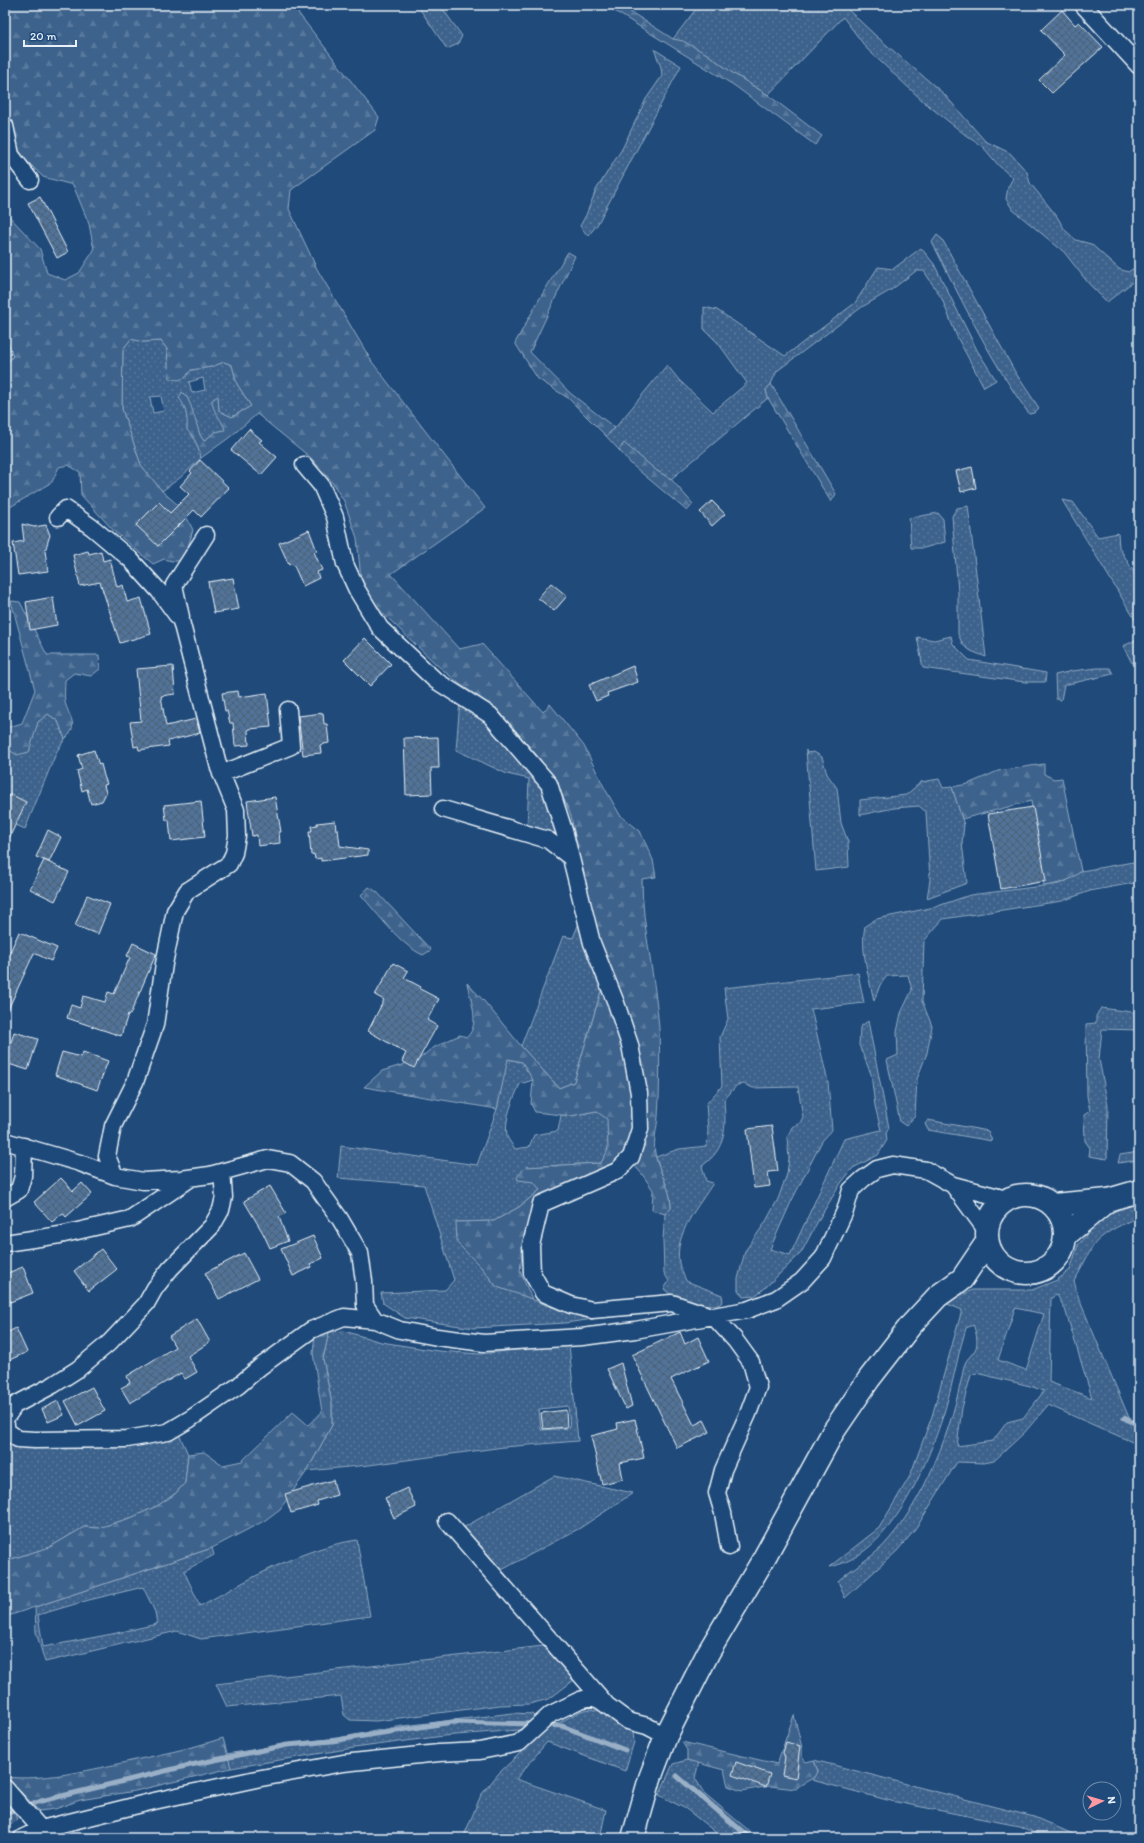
<svg xmlns="http://www.w3.org/2000/svg" width="1144" height="1843" font-family="Itim,sans-serif">
  <defs>
    <pattern id="grass-dots" width="8" height="8" patternUnits="userSpaceOnUse"><rect width="8" height="8" fill="#3c628c"/><path d="M2 2h.1M6 6h.1" fill="none" stroke="#58799d" stroke-width="1.8" stroke-linecap="round"/></pattern>
    <pattern id="forest-firs" width="22" height="20" patternUnits="userSpaceOnUse"><rect width="22" height="20" fill="#3c628c"/><path d="M5 1l3.5 6h-7zM16 11l3.5 6h-7z" fill="#58799d"/></pattern>
    <pattern id="building-cross-hatch" width="8" height="8" patternUnits="userSpaceOnUse"><rect width="8" height="8" fill="#517399"/><path d="M0 0l8 8M0 8l8-8" fill="none" stroke="#4c5e72"/></pattern>
  </defs>
  <rect width="100%" height="100%" fill="#1f4a7a"/>
  <filter id="ink" filterUnits="userSpaceOnUse"><feTurbulence type="fractalNoise" baseFrequency=".025" numOctaves="2"/><feDisplacementMap in="SourceGraphic" scale="8" xChannelSelector="R" yChannelSelector="G"/><feConvolveMatrix kernelMatrix="1 2 1 2 8 2 1 2 1" color-interpolation-filters="sRGB"/></filter>
  <g filter="url(#ink)">
    <path fill="url(#grass-dots)" stroke="#92aac2" fill-rule="evenodd" d="M417,5h23l22,31 -4,8 -11,5z
      M699,5h132l5,4 7,-4 33,31 68,58 41,47 25,12 17,19 3,11 26,32 9,15 11,10 15,4 28,25 9,3 11,-7v12l-32,25 -18,-18 -25,-32 -51,-42 -7,-11 2,-12 5,-9 -14,-12 -16,-19 -15,-10 -44,-35 -57,-53 -24,-32 -75,78 -34,-21 -27,-20 -34,-15z
      M654,49l27,17 -84,159 -9,11 -8,-10 6,-11 10,-25 26,-41 24,-50 16,-23 -1,-9z
      M937,235l5,4 73,133 24,36 -5,5 -5,1c-39,-54 -67,-113 -97,-172z
      M921,248l13,16 43,86 19,30 -12,7 -27,-50 -15,-38 -18,-28h-8l-25,19 -29,17 -85,64 -6,13 -5,6 2,8 -97,81 -14,-8 -33,-27 -5,6 -13,-14 9,-8 52,-63 12,15 34,32 34,-29 -29,-40 -14,-14v-22l13,3 68,46 70,-53 23,-36 15,2z
      M5,334l8,22 -8,10z
      M131,339l12,3 18,-1 6,8 2,29 22,-8 20,-3 13,-5 8,3 5,19 14,22 -19,11 -13,-6 -1,-14 -6,3 14,30 -11,2 -11,9 -4,-6 -13,-38 -5,-4 6,29 -1,7c8,8 11,18 14,29l-20,19 -19,14 -21,-26 -19,-56 1,-60zM203,378l2,12 -13,3 -3,-11zM161,396l3,15 -11,2 -3,-16z
      M1062,500l11,2 25,35 20,-4 1,14 20,34v45z
      M968,506l18,151 -15,-6 -8,-6 -5,-11v-42l-6,-76 5,-8z
      M938,513l5,6 2,23 -21,6h-13l-2,-30z
      M951,636l2,8 16,16 77,13 -1,9h-20l-102,-14 -6,-31 17,3z
      M1139,639v23l-7,1 -9,-17z
      M1097,668h13l3,6 -49,11 -3,15 -5,-1 -1,-24 17,-4z
      M460,701l37,29 44,55 20,50 -5,2 -29,-9 2,-49 -22,-5 -51,-24z
      M48,714l10,7 7,18 -8,12 -32,78 -20,-9v-92l1,20z
      M806,750v3l8,-1 8,5 5,17 10,14 4,35 7,19 1,25 -33,4z
      M939,779l4,9 9,-1 12,38 -2,18 5,40 -40,15 3,-18 -4,-68 -7,-6 -25,2 -34,7v-15l46,-5 15,-13z
      M1139,861v21l-49,9 -28,10 -119,18 -19,22 -2,60 10,25 -5,27 -10,26 -2,37 -9,10 -6,-4 -13,-62 11,-5 -1,-23 4,-19 11,-23 -4,-15 -21,1 -7,9 -6,16c-5,-24 -14,-51 -9,-75l11,-7 59,-12 35,-12 89,-11 15,-7 7,-6z
      M579,923l4,19 19,46 -28,94 -15,6 -38,-42 42,-110 10,2z
      M858,973l6,30 -53,6 17,73 4,48 -10,11 -31,61 -21,47 20,6 54,-116 37,-9 -6,-24 -4,-32 -12,-29 1,-18 8,-6 21,107 -3,5 1,7 -9,15 -25,13 -12,15 -22,36 -18,34 -37,36 -10,7 -11,1 -5,-7v-11l7,-28 20,-28 13,-24 9,-25 2,-16 -2,-20 5,-11 8,-4 3,-6 -5,-30 -45,1 -9,-4 -7,1 -13,15c2,28 3,48 -22,66l4,15 7,2c-14,23 -39,50 -34,80 1,6 5,12 7,18l36,14 1,6 -4,4c-17,0 -43,-3 -55,-16l5,-8 -5,-8 -1,-34 2,-25 6,-7c0,-18 -11,-33 -15,-50l23,-8 28,-3 1,-16 -2,-26 16,-18 -2,-49 8,-18 -4,-31z
      M1101,1008l38,5v17l-37,-1 -3,30 9,47 -1,53 -18,-3 1,-8 -5,-7 -1,-26 6,-4 -3,-15 -1,-72 10,-1v-7z
      M507,1059l15,3 11,18 -13,4c-7,16 -16,34 -13,52 1,4 6,9 8,13l14,-2 5,-12 24,-4 3,-16 10,1 25,-5 12,8v31l-7,13 -75,4 14,23 -21,17 -25,14 -38,1 25,45 16,20 20,6 34,14 42,8 1,4 -29,4 -91,5 -69,-10 -22,-15 -2,-10 64,-3 9,-10 -30,-95 -86,-7 3,-32 136,19 20,-56z
      M928,1120l60,11 4,10 -64,-11 -3,-6z
      M1139,1152v8l-21,3 2,-8z
      M1135,1201h4v16c-13,5 -41,18 -47,31 -7,11 -11,23 -18,33l5,18 51,121 9,4v21l-91,-40 -23,27 -31,29 -10,2 -27,-1 -42,68 -18,21 -52,47 -7,-17c13,-13 31,-21 44,-34 43,-45 71,-120 82,-181 2,-7 7,-10 11,-16 4,-7 1,-19 -2,-25l-7,3c-9,28 -13,57 -22,85 -17,52 -53,143 -115,154l50,-39 31,-52 22,-60 30,-106 -17,-7 27,-13h60l25,-10 13,-10 8,-25 22,-26zM1057,1295l8,14 27,89 -43,-16 2,-84zM1015,1308l29,6 -18,56 -28,-10zM976,1373l54,13 14,5 -21,27 -16,4 -14,19 -36,5 5,-38 9,-33z
      M344,1331l37,11 57,9 42,3 89,-10 9,97 -74,6 -135,18 -62,6 25,-46v-21l-9,-45 6,-27zM568,1406l2,22 -29,2 -2,-21z
      M178,1432l10,22 -3,29 -10,11 -18,12 -24,11 -34,11 -15,-1 -34,20 -45,14v-121l7,6 118,1 41,-10z
      M554,1476l79,17 -53,35 -82,44 -37,-43z
      M357,1540l13,76 -169,23 -24,-8 -132,31 -9,-30 -1,-25 177,-59 2,7 -30,16 16,35c48,-26 101,-58 157,-66zM143,1587l12,25 2,12 -45,10 -69,13 -5,-32 51,-15z
      M552,1645l26,32 -29,22 -20,5 -29,1 -124,16 -26,-1 -6,-5 -3,-19 -114,11 -11,-23z
      M590,1709l10,2 33,19 1,12 -9,29 -78,-29 -31,37 90,31 -6,28h-137l18,-43 18,-22 46,-43 36,-19z
      M513,1713l20,1 3,3 -17,13 -76,6 -96,13 -116,19 -5,-14 84,-13 27,-3 66,-12z
      M687,1760l12,2 -4,16 9,15 54,45h-35l-37,-29 -27,-14 14,-31z
      M814,1760l220,57 48,21h-36l-27,-12 -128,-25 -79,-21 6,-8z
      M5,1799l6,3 6,18 -12,8z"/>
    <path fill="url(#forest-firs)" stroke="#92aac2" d="M5,5h287l87,112 -4,13 -84,60 -2,19 28,60 55,93 113,146 -94,66 68,75 23,-5 61,68 7,-8 34,42 20,41 16,28 20,16 13,29 3,17 -14,2c0,50 14,100 17,150 1,29 1,59 -1,88 -1,11 -5,25 -3,36 3,20 16,33 16,54l-6,7 -13,-4 1,-20 -11,-16 -9,-10 13,-31 -52,-200 -23,-117 -10,-24 -21,-33 -43,-50 -36,-24 -24,-20 -66,-63 -10,-22 -4,-42 -13,-37 -15,-23 -18,-20 -54,-44 -27,23 -29,21c-3,-11 -6,-21 -14,-28 1,-11 -1,-24 -8,-32l3,-6 5,5 4,9 9,29 4,6 11,-9 10,-2c-3,-12 -13,-18 -13,-30l6,-4 1,15 13,6 19,-11 -14,-22 -5,-19 -8,-3 -13,5 -20,3 -6,8 -7,2 -9,-2 -2,-29 -6,-8 -18,1 -12,-3 -8,10 -1,60 19,56 21,26 17,15 8,12 6,12 -9,31h-12l-8,-2 -11,5 -39,-33 -33,-36 -1,-23 -12,-7 -9,2 -7,15 -47,28v-144l8,-10 -8,-22v-122l35,37 7,24 18,7 14,-7 15,-23 -5,-26 -16,-39 -30,-8 -22,-22 -7,-16 -9,-36z
      M605,5h15l53,34 10,2 24,13 27,20 34,21 54,41 -7,9 -80,-59z
      M568,252l7,4 -45,96 40,41 45,35 -9,8 -38,-38 -30,-19 -23,-36 25,-45z
      M771,384l65,110 -5,8 -63,-104 -2,-8z
      M624,443l33,28 14,8 22,25 -6,7 -56,-47 -12,-14z
      M11,601l9,1 27,53h52l1,14 -9,7 -17,-3 -9,7c0,7 -1,16 0,22 4,16 15,23 0,37l-7,-18 -10,-7 -10,8 -9,30 -12,3 -11,-7v-20l16,-5 13,-33z
      M1044,764v10l10,5 8,-1 19,93c-11,10 -22,13 -37,15l-13,-85 -69,18 -10,-32 16,-3 30,-13z
      M369,887l8,5 54,58 -8,5c-23,-10 -45,-41 -62,-60z
      M467,983l17,18 37,45 38,42 15,-6 28,-94 22,52 10,52v38l-13,27 -17,12 -63,35 -16,28 -5,39 12,28 -35,-12 -16,-20 -24,-24 -1,-21 38,-1 25,-14 21,-17 -6,-8 -16,-2 -1,-3 9,-10 75,-4 7,-13 -1,-31 -11,-8 -25,5 -36,-4 -4,-8 2,-24 -11,-18 -14,-3 -11,50 -133,-22 18,-16 36,-11 13,-11 20,-10 9,-4 7,2c14,-13 3,-38 0,-54z
      M323,1332h6l-6,27 9,45v21l-25,46 -27,38 -16,12 -52,27 -207,69v-56l45,-14 34,-20 15,1 34,-11 24,-11 18,-12 10,-11 3,-29 16,-2 19,13 19,-4 51,-49 15,13 14,-13 -9,-59 2,-19z
      M794,1715l8,33v9l4,5 8,-2 4,12c-8,11 -13,8 -22,17l-26,-3 -28,5 -14,-5 -4,-16 -37,-10v-10l-5,-8 95,22z
      M223,1738l8,30 -96,23 -55,9 -25,9 -16,2 -18,-19 -16,-7v-8c37,4 81,-6 117,-14 34,-8 68,-14 101,-25z"/>
    <g fill="none" stroke-linecap="round" stroke-linejoin="round">
      <path stroke="#9ab0c7" stroke-width="5" d="M1124,1418l15,7
        M544,1725l18,1 63,24
        M677,1776l73,62
        M5,1814l36,-13 145,-35 101,-21 45,-4 120,-19 84,2"/>
    </g>
    <path fill="url(#building-cross-hatch)" stroke="#e8f1f8" d="M1062,10l13,15 4,-3 24,25 -51,46 -13,-13 26,-25 -24,-25z
      M40,197l28,55 -11,6 -29,-55z
      M249,429l13,11 -3,2 18,15 -16,18 -30,-25z
      M200,460l29,28 -28,29 -7,-7 -36,36 -22,-21 23,-23 11,11 19,-19 -9,-8 12,-13 -2,-2z
      M972,467l4,21 -15,4 -5,-21z
      M712,501l13,13 -13,12 -12,-14z
      M22,524l12,3 12,-2 4,10 -5,16 3,20 -30,4 -5,-32 11,-2z
      M309,530l8,21 -3,1 8,18 -5,2 2,6 -16,8 -8,-18 -3,-4 -3,1 -10,-22z
      M88,551l1,3 12,-3 2,10 7,-2 7,28 6,-2 4,17 14,-4 10,36 -31,9 -20,-61 -20,4 -7,-31z
      M233,578l6,31 -25,4 -6,-31z
      M551,583l16,13 -13,15 -16,-13z
      M53,597l4,28 -27,5 -4,-28z
      M365,638l26,26 -21,22 -26,-26z
      M173,666l2,28 -14,2 5,30 30,-7 4,14 -32,8 1,5 -30,4 -1,-4 -4,1 -4,-25 11,-1 -5,-52z
      M633,666l5,16 -31,11 1,3 -12,5 -7,-16z
      M238,691l1,6 28,-4 4,34 -22,2 -1,2 1,14 -14,1 -2,-23h-3l-3,-12h-2l-3,-18z
      M323,713l1,11h3l2,19 -9,2 1,8 -18,2 -5,-39z
      M438,737l1,31h-8l1,26 -26,1 -2,-57z
      M94,750l5,15 2,-1 3,12 3,8 -3,1 2,8 -4,8 -11,3 -4,-15 -5,2 -5,-20 5,-2 -4,-14z
      M10,794l16,8 -21,45v-42z
      M275,797l6,35h-2l1,11 -22,3 -1,-11 -5,1 -5,-35z
      M201,801l4,36 -34,4 -2,-21h-3l-2,-15z
      M1033,807l13,74 -45,8 -13,-75z
      M335,821l1,9 2,-1 2,17 28,4v5l-47,6v-3l-6,1 -1,-5 -3,1 -2,-24h3l-1,-5 6,-1v-2z
      M48,830l13,7 -12,25 -5,-2 25,12 -14,29 -25,-12 14,-29 -8,-3z
      M87,895l23,9 -12,30 -23,-8z
      M19,932l38,16 -6,13 -17,-8 -29,63v-53z
      M133,943l23,11 -26,61 -2,-1 -7,22 -54,-18 4,-13 9,3 3,-12 22,6 3,-10 6,2 16,-37 -3,-1z
      M393,963l15,8 -4,7 17,9 -1,2 19,10 -12,21 10,6 -23,42 -12,-7 4,-8 -38,-22 16,-31 -9,-5z
      M14,1032l24,7 -10,31 -23,-7z
      M62,1052l19,5 2,-5 25,9 -11,29 -42,-15z
      M772,1126l6,45 -10,1 2,14 -16,2 -7,-59z
      M61,1178l12,13 9,-8 10,11 -26,23 -3,-4 -11,9 -18,-20z
      M270,1186l16,27 -7,4 9,24 -18,7 -7,-15 -19,-32z
      M313,1236l10,22 -13,6 2,3 -19,9 -12,-27z
      M101,1249l16,20 -28,22 -15,-20z
      M244,1253l14,26 -39,20 -14,-26z
      M23,1267l10,26 -28,11v-30z
      M197,1319l13,23 -22,14 9,16 -12,7 -4,-6 -51,30 -9,-15 9,-5 -3,-7 48,-29 -6,-11z
      M16,1328l11,24 -22,10v-28z
      M680,1332l5,12 13,-7 11,24 -38,18 23,46 10,-5 6,12 -33,16 -45,-93z
      M621,1363l11,43 -6,3 -19,-40z
      M92,1387l13,24 -27,15 -13,-25z
      M58,1401l6,14 -16,7 -6,-13z
      M566,1410l1,17 -24,2 -2,-16z
      M635,1419l9,39 -24,5 3,16 -21,5 -11,-48 27,-7 -1,-6z
      M333,1480l4,15 -20,6 1,4 -27,8 -6,-19z
      M407,1488l9,19 -22,11 -9,-20z
      M786,1742l14,4 -4,32 -14,-3 3,-18 -2,-4z
      M736,1762l34,12 -4,13 -34,-12z"/>
    <g fill="none" stroke-linecap="round" stroke-linejoin="round">
      <defs>
        <path id="street" d="M1083,5l56,61
          M5,126l6,29 19,25
          M304,465l17,20 14,32 10,47 12,26 23,38 55,52 55,35 59,69 16,50 27,109 24,60 14,42 9,48 1,36 -9,28 -14,14 -76,33 -10,41 1,28 11,20 28,12 21,5 80,-7 42,14 21,23 16,22 7,25 -10,27 -25,56 -6,23 6,20 6,34
          M58,517l8,-8 27,19 37,31 29,32 22,30 38,147 17,42 1,26 -3,17 -5,11 -42,27 -12,20 -11,53 -9,61 -20,57 -22,44 -6,30 8,20
          M181,617l-7,-32 32,-50
          M221,774l70,-28 -3,-36
          M443,809l105,31 22,17
          M5,1141l75,22 35,13 28,5 38,-2 29,-4 58,-16 22,4 23,18 27,38 20,34 4,28 1,24 10,15 25,10 37,7 47,6 98,-6 53,-7 112,-20 29,-11 26,-18 21,-23 22,-47 6,-21 12,-11 14,-10 16,-4 33,5 27,15 53,14
          M222,1172l2,25 -3,13 -9,16 -42,43 -15,19 -9,16 -37,39 -31,26 -25,16 -38,20 -10,14 2,12 11,8 17,1 92,-1 41,-7 22,-13 48,-33 22,-19 51,-37 33,-13 31,3
          M953,1185l33,45
          M5,1198l14,-8 4,-14 1,-30
          M5,1243l55,-8 70,-16 61,-41
          M447,1521l158,182
          M5,1788l36,41
          M22,1838l19,-9 113,-28 102,-22 87,-16 96,-10 41,-2 39,-8 32,-29 29,-14 12,-3 9,4 27,20 19,5 19,10"/>
        <path id="secondary" d="M987 1234a39 39 0 1 1 78 0a39 39 0 1 1-78 0Z
          M1053,1205l55,-5 31,-9
          M1065,1236l43,-36
          M633,1838l17,-60 16,-42 42,-83 55,-93 70,-128 36,-53 42,-54 27,-29 24,-17 25,-37"/>
      </defs>
      <use href="#street" stroke="#e8f1f8" stroke-width="19"/>
      <use href="#secondary" stroke="#e8f1f8" stroke-width="25"/>
      <use href="#street" stroke="#1f4a7a" stroke-width="16"/>
      <use href="#secondary" stroke="#1f4a7a" stroke-width="22"/>
    </g>
  </g>
  <rect width="1144" height="1843" fill="none" stroke="#1f4a7a" stroke-width="20"/>
  <rect x="10" y="10" width="1124" height="1823" fill="none" stroke="#e8f1f8" stroke-width="1.5" filter="url(#ink)"/>
  <g transform="translate(1102 1801) rotate(85)"><circle r="19" fill="#1f4a7a" stroke="#6f8dac"/>
  <path d="M0-3L7 15L0 10L-7 15Z" fill="#ff9aa2"/>
  <text y="-6" font-size="11" font-weight="bold" text-anchor="middle" fill="#e8f1f8">N</text>
  </g>
  <path d="M24 40v6h52v-6" fill="none" stroke="#e8f1f8" stroke-width="2"/>
  <text x="30" y="40" font-size="12" fill="#e8f1f8" stroke="#1f4a7a" stroke-width="3" paint-order="stroke">20 m</text>
</svg>
